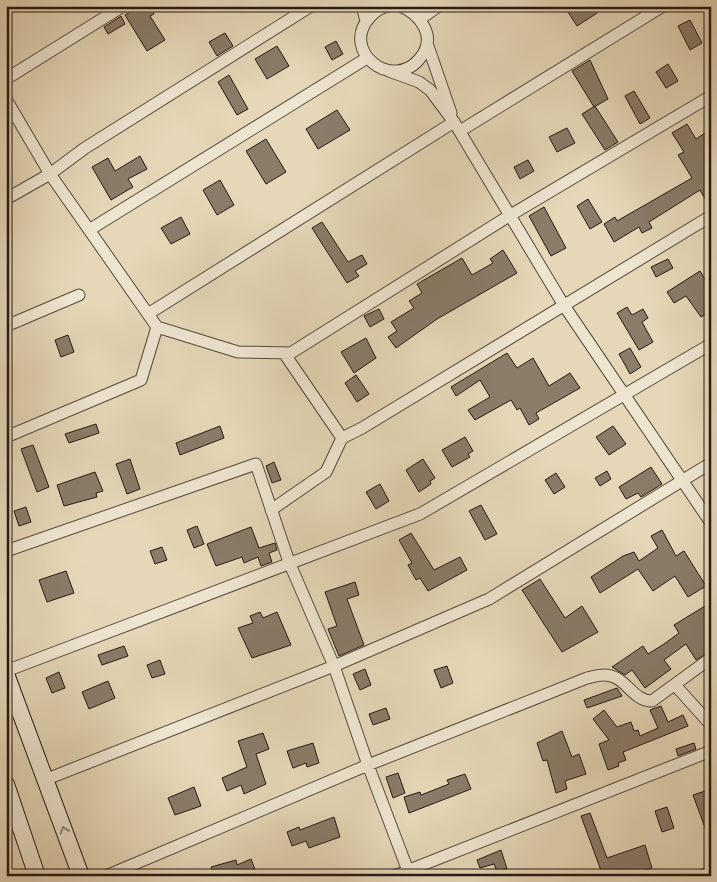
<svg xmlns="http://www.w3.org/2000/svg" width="717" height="882" font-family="'EB Garamond',serif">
  <rect width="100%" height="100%" fill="#e5d7b7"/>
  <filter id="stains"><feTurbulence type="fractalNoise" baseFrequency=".004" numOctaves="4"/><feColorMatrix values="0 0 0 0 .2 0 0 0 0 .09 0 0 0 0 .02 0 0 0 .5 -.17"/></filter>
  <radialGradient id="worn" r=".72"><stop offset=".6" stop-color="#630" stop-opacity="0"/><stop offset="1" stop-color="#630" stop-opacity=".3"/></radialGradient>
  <path fill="#897c69" stroke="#261a15" d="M139,6h11l4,8 -4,2 15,24 -18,11 -22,-36z
    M564,6h44l-31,20z
    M121,16l4,8 -17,10 -4,-7z
    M690,20l12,23 -12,7 -12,-24z
    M225,33l8,13 -16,10 -8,-14z
    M336,41l7,13 -11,6 -7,-13z
    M277,46l12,20 -22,13 -12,-20z
    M590,60l18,39 -14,8 -22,-36z
    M668,64l10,17 -12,7 -10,-16z
    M229,75l19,34 -11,6 -19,-33z
    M634,91l16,27 -10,6 -15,-28z
    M595,106l23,36 -13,8 -23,-36z
    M337,110l13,20 -32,19 -12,-20z
    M687,124l9,15 15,-10v28l-6,3 6,10v39l-11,-19 -51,32 3,6 -10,5 -3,-6 -25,15 -10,-18 11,-7 2,4 75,-43 -14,-23 6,-3 -12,-19z
    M567,128l8,15 -18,9 -8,-15z
    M266,139l20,33 -20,12 -20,-33z
    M140,156l7,13 -19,10 5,8 -22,13 -19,-33 16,-9 7,13z
    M528,160l6,11 -14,8 -6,-12z
    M220,180l14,25 -17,10 -14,-25z
    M588,199l14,23 -12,7 -13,-23z
    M544,207l22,41 -15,8 -22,-40z
    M181,217l9,17 -19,10 -10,-16z
    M322,222l26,40 14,-7 5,9 -12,7 4,5 -12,7 -35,-55z
    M503,250l14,23 -80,46 -41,29 -8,-11 9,-6 -6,-9 23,-14 -5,-7 13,-8 -5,-9 45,-26 10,17 21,-12 -3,-4z
    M668,259l5,9 -17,9 -5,-10z
    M700,271l11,18v22l-10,6 -15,-21 -12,7 -7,-11z
    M627,307l5,8 11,-6 5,9 -6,4 11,20 -14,8 -22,-37z
    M379,309l5,10 -14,8 -6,-11z
    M68,335l6,17 -13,5 -6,-17z
    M366,338l10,20 -22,15 -13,-21z
    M630,348l11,19 -11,7 -11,-20z
    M507,353l10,15 16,-10 16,28 21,-13 10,15 -44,25 3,6 -10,6 -9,-17 -3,2 -6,-10 -36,20 -7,-10 22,-13 -10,-17 -24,16 -5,-9z
    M356,375l13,19 -12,8 -12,-19z
    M96,424l3,9 -30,10 -4,-9z
    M220,426l4,12 -44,17 -4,-12z
    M613,426l13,18 -17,11 -13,-18z
    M465,437l8,14 -5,3 2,3 -18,10 -10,-17z
    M33,445l16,42 -12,5 -16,-43z
    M130,459l10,30 -13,5 -11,-30z
    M423,459l12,19 -5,3 1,3 -12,8 -13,-22z
    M274,462l7,18 -9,3 -6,-17z
    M651,467l11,17 -21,13 -3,-4 -12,6 -7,-12z
    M607,471l4,8 -11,7 -5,-8z
    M95,472l8,19 -7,2 1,4 -33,9 -7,-21z
    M556,473l9,14 -11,7 -9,-14z
    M380,484l9,17 -13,8 -10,-17z
    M481,505l16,29 -12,6 -16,-29z
    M26,507l5,15 -12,4 -5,-15z
    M197,526l7,18 -10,4 -7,-18z
    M251,527l8,21 16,-5 2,7 -8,3 3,9 -11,4 -3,-9 -14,6 -2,-6 -26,9 -9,-22z
    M662,530l14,26 8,-5 22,35 -18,11 -13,-21 -22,15 -15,-22 -38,24 -9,-16 32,-21 11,-4 5,9 19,-13 -7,-12z
    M411,533l23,37 26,-13 7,13 -39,21 -8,-13 -4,2 -8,-15 4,-2 -13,-23z
    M162,547l5,13 -12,4 -5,-13z
    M66,571l8,22 -27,9 -8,-22z
    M540,579l25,39 17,-12 16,26 -36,20 -40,-62z
    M355,582l4,13 -12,4 17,46 -25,11 -11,-27 9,-3 -12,-34z
    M705,606l6,9v36l-15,9 -10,-16 -22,16 7,9 -26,19 -13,-18 -7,5 -13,-8 31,-21 5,8 16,-10 15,-11 -5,-8z
    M260,612l3,6 14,-6 14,33 -39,13 -14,-30 15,-5 -3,-7z
    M124,646l4,10 -26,9 -4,-10z
    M160,660l5,14 -13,4 -5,-13z
    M447,666l6,17 -12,5 -7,-18z
    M365,669l6,16 -11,5 -7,-16z
    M59,672l6,16 -13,5 -6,-15z
    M108,681l7,17 -26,11 -7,-17z
    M617,688l5,8 -35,12 -3,-8z
    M661,706l7,16 15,-7 5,11 -65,26 3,8 -8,3 1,3 -11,4 -9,-26 10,-4 -16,-21 11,-9 13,17 14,-5 3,9 4,-1 2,6 18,-8 -8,-18z
    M386,708l4,11 -17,6 -4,-11z
    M562,731l10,26 7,-3 7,20 -21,7 2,8 -11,4 -9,-33 -4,1 -6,-18z
    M263,733l6,16 -13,5 10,30 -22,10 -3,-9 -14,6 -5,-13 25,-11 -9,-26z
    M313,743l6,20 -12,4 -1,-4 -13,5 -6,-17z
    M694,743l2,6 -18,7 -2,-7z
    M398,773l7,20 -12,5 -7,-21z
    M465,774l6,15 -62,24 -5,-16 16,-5 1,3 28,-11 -2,-4z
    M194,787l7,19 -26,9 -7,-17z
    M708,790l3,8v37l-3,1 -15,-41z
    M667,807l7,21 -12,4 -7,-21z
    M590,813l17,45 38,-13 7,23 -25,8h-24l-22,-60z
    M334,817l6,20 -31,11 -3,-7 -14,5 -5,-14 12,-5 1,3z
    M501,850l6,19 -10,3 -3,-8 -14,4 -3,-8z
    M251,859l5,13 -10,4h-32l-3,-9 25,-7 1,5z"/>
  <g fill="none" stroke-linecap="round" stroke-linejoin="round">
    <defs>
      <path id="street" d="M362,6l4,15
        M389,6c-7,1 -14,5 -19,11 -31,33 23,77 51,40 16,-21 -1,-43 -21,-51
        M420,19l19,-13
        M427,43l24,70
        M389,71l30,11 11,8 24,32 109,182 148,219
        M6,79l117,-73
        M6,99l44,75 107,153 81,25 53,1
        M460,131l203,-125
        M6,199l44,-25 35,-26 226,-142
        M89,230l278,-172
        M148,314l306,-192
        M6,326l73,-31
        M6,437l135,-57 16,-53
        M342,438l20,-10 349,-212
        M271,510l55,-38 16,-34 -56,-82 223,-140 202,-120
        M6,551l250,-87 33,98 45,104 -287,113
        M6,671l414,-157 291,-170
        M675,685l36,40
        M106,876l262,-111 219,-87c5,-1 11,-3 16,-3 23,-1 28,26 49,26l59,-43
        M394,876l317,-125
        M410,876l-42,-111 -34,-99 155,-67 222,-136
        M701,876l10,-4"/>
      <path id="secondary" d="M6,674l75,202
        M6,784l31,92"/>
    </defs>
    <use href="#street" stroke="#56493e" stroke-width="13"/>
    <use href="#secondary" stroke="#261a15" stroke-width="18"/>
    <use href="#street" stroke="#eee5d0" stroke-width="11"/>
    <use href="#secondary" stroke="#eee5d0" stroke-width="16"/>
  </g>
  <defs><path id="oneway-chevron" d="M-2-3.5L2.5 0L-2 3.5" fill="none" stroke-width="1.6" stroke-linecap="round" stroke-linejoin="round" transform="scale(1.25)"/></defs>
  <use stroke="#948a7c" href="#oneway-chevron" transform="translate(64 830) rotate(-109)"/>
  <rect width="717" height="882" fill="none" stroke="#e5d7b7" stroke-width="25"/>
  <rect x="8" y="8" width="702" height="867" fill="none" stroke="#261a15" stroke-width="2.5"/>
  <rect x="12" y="12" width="692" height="857" fill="none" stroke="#261a15"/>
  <rect width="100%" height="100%" filter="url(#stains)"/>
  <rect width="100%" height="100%" fill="url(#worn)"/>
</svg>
